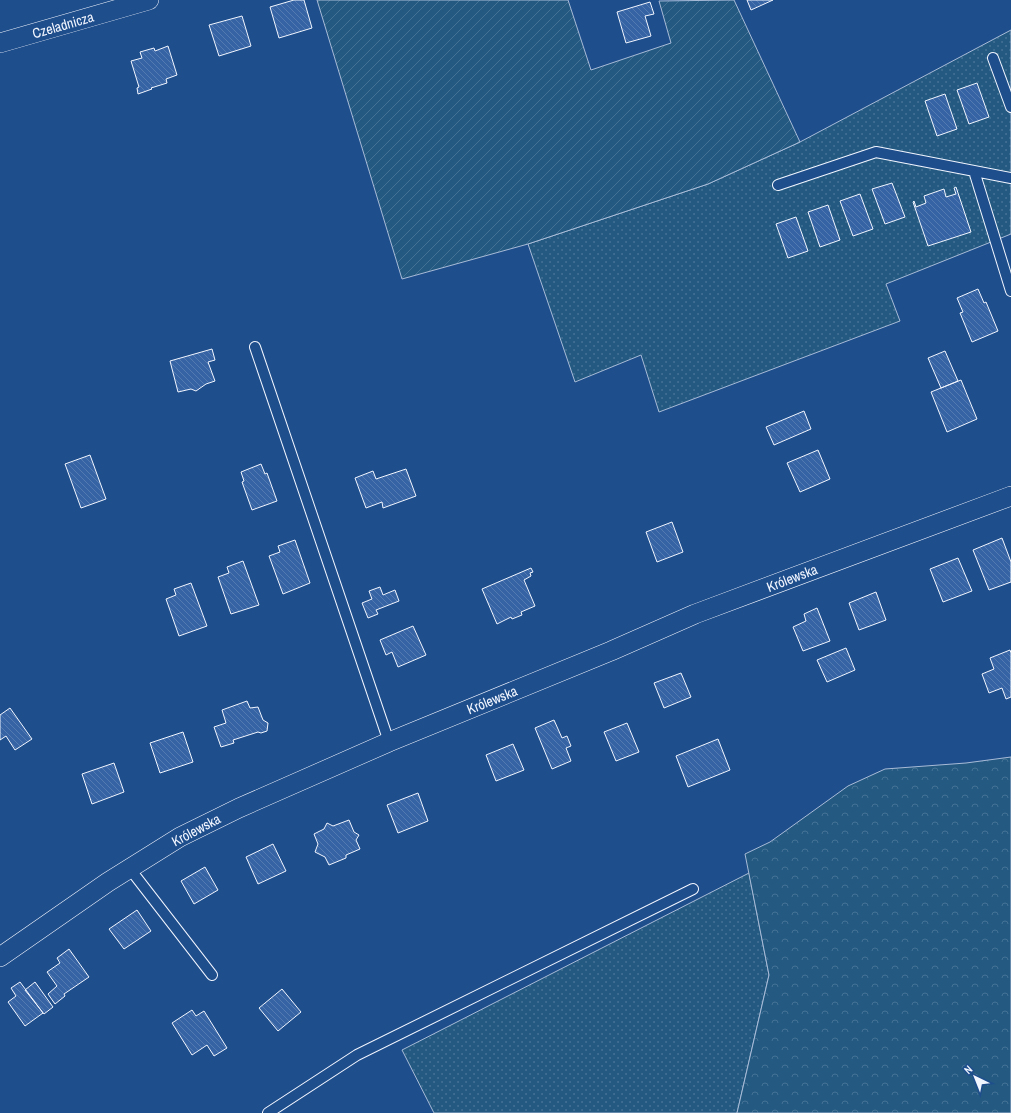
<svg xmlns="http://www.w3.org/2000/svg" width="1011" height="1113" font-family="'Archivo Narrow',sans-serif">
  <defs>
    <pattern id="grass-dots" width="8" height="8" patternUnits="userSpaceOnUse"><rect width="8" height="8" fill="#245a82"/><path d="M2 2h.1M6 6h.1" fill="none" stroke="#447295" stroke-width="1.8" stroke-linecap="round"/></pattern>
    <pattern id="forest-crowns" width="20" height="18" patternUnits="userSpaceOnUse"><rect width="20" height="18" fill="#245a82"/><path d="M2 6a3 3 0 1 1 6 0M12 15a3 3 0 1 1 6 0" fill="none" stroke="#447295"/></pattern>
    <pattern id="garden-furrows" width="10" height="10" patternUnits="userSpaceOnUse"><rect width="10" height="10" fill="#245a82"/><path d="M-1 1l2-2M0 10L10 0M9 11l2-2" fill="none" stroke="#447295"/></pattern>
    <pattern id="building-back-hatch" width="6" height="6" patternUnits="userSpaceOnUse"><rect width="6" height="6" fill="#3563a3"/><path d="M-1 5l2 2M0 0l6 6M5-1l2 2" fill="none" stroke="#537ab1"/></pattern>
  </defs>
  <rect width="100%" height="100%" fill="#1f4e8c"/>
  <path fill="url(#grass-dots)" stroke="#a8bbd7" d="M1011,30v204l-125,50 14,37 -241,91 -18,-57 -66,27 -47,-138 180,-60 92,-42z
    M749,873l20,102 -32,138h-303l-32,-63z"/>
  <path fill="url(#forest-crowns)" stroke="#a8bbd7" d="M1011,757v356h-274l32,-138 -24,-121 25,-12 78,-56 37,-17 81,-6z"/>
  <path fill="url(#garden-furrows)" stroke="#a8bbd7" d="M317,0h251l23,70 80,-27 -12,-42 75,-1 66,142 -92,42 -180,60 -126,35z"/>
  <path fill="url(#building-back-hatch)" stroke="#f2f6ff" d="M294,0h10l8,28 -33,10 -9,-31z
    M747,0h26l-22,10z
    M650,2l4,12 -9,2 6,20 -25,7 -9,-31z
    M242,16l9,30 -32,10 -10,-31z
    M168,46l9,29 -11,4 1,4 -16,5 1,1 -14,5 -1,-6 2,-1 -8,-26 11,-3 -2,-6 14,-4 1,3z
    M977,83l12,34 -20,7 -12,-34z
    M945,94l12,35 -20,7 -12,-35z
    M892,183l13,34 -20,7 -13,-35z
    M956,187l15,45 -43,14 -15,-44 1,-1 2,6 10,-4 -2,-7 20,-7 2,8 10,-3 -2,-6z
    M860,194l13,35 -20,7 -13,-35z
    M828,205l12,35 -20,7 -12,-35z
    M796,217l12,34 -20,7 -12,-34z
    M978,289l6,14 2,-1 12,29 -26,11 -12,-29 3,-1 -6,-14z
    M212,349l3,11 -7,2 7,19 -9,3 -10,7 -5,-2 -13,3 -8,-31z
    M945,351l13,30 -17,7 -13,-30z
    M961,380l16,39 -30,13 -16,-40z
    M804,411l7,18 -37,16 -8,-18z
    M818,450l12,29 -30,13 -13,-29z
    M90,455l16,44 -25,9 -16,-44z
    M261,464l4,10 2,-1 10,28 -25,9 -10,-28 2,-1 -3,-9z
    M406,469l10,27 -33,12 -1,-6 -16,6 -11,-30 18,-7 3,8z
    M672,522l11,30 -26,10 -11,-30z
    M1002,538l9,24v20l-22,8 -16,-40z
    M295,540l15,43 -27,11 -14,-38 11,-4 -2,-6z
    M958,558l14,33 -29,11 -13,-33z
    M243,561l16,44 -28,9 -13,-37 11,-4 -2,-6z
    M531,568l2,4 -3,1 1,3 -7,4 11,26 -14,6 1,3 -10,4 -1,-2 -14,7 -15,-35z
    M191,583l16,43 -28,10 -13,-37 10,-4 -2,-6z
    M380,587l3,8 12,-5 4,11 -23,9 2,4 -10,4 -6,-15 10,-4 -3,-8z
    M876,592l10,28 -27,10 -10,-27z
    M817,608l13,33 -27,10 -10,-24 13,-6 -2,-7z
    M413,626l13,29 -28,12 -6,-15 -6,3 -6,-15z
    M846,648l9,22 -28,12 -10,-22z
    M1010,650l1,3v44l-5,2 -4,-11 -13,5 -7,-19 12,-5 -4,-11z
    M681,673l10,24 -27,11 -10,-25z
    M247,701l3,7 8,-1 5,13 5,3 -1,8 -6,2 -3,-1 -25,8 1,3 -13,4 -7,-20 12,-4 -4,-13z
    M10,708l22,31 -17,11 -9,-14 -6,4v-25z
    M554,720l8,18 5,-2 4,10 -5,2 5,13 -19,8 -17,-41z
    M627,723l12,29 -23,9 -12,-29z
    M183,732l10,30 -33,11 -10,-30z
    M718,739l12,31 -42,17 -12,-31z
    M513,744l11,26 -28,11 -10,-26z
    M114,763l10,29 -32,12 -10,-30z
    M418,793l10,28 -30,12 -11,-28z
    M349,820l5,12 5,3 -3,5 4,9 -14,6v3l-17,7 -4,-8 -10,-5 3,-8 -4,-10 10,-5 3,-6 6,3z
    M273,844l13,27 -28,13 -12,-27z
    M205,867l13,23 -24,14 -13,-23z
    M137,910l14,21 -27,18 -15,-20z
    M69,949l20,28 -25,17 1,2 -10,8 -7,-10 9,-8 -10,-14 13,-9 -3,-5z
    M20,982l23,31 -18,13 -17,-24 8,-6 -5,-8z
    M35,982l18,25 -9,7 -19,-24z
    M282,989l19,23 -23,19 -19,-23z
    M192,1010l4,6 8,-5 23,37 -13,8 -7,-11 -15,10 -20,-32z"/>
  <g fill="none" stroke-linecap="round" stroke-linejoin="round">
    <defs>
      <path id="lane" d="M993,58l18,49
        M974,171l37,120
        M778,185l98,-33 135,26
        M255,347l134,395
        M130,869l82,106
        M268,1113l89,-58 336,-166"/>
      <path id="street" d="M0,43l149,-43
        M0,957l108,-75 72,-45 59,-29 150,-66 222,-91 84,-37 316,-118"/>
    </defs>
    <use href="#lane" stroke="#f2f6ff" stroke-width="12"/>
    <use href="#street" stroke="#f2f6ff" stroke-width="20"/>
    <use href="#lane" stroke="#1f4e8c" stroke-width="10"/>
    <use href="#street" stroke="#1f4e8c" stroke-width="19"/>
  </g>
  <g text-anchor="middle" stroke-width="3" stroke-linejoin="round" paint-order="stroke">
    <g font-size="14" fill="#f2f6ff" stroke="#1f4e8c">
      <text transform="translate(63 25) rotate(-16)" y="5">Czeladnicza</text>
      <text transform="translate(792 578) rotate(-21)" y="5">Królewska</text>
      <text transform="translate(492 700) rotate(-22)" y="5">Królewska</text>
      <text transform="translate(196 830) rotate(-28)" y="5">Królewska</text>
    </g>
  </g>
  <g transform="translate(975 1077) rotate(317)" stroke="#1f4e8c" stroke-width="3" paint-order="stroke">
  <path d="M0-3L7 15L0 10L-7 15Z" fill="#f2f6ff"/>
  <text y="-6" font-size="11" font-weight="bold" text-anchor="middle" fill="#f2f6ff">N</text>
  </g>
</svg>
